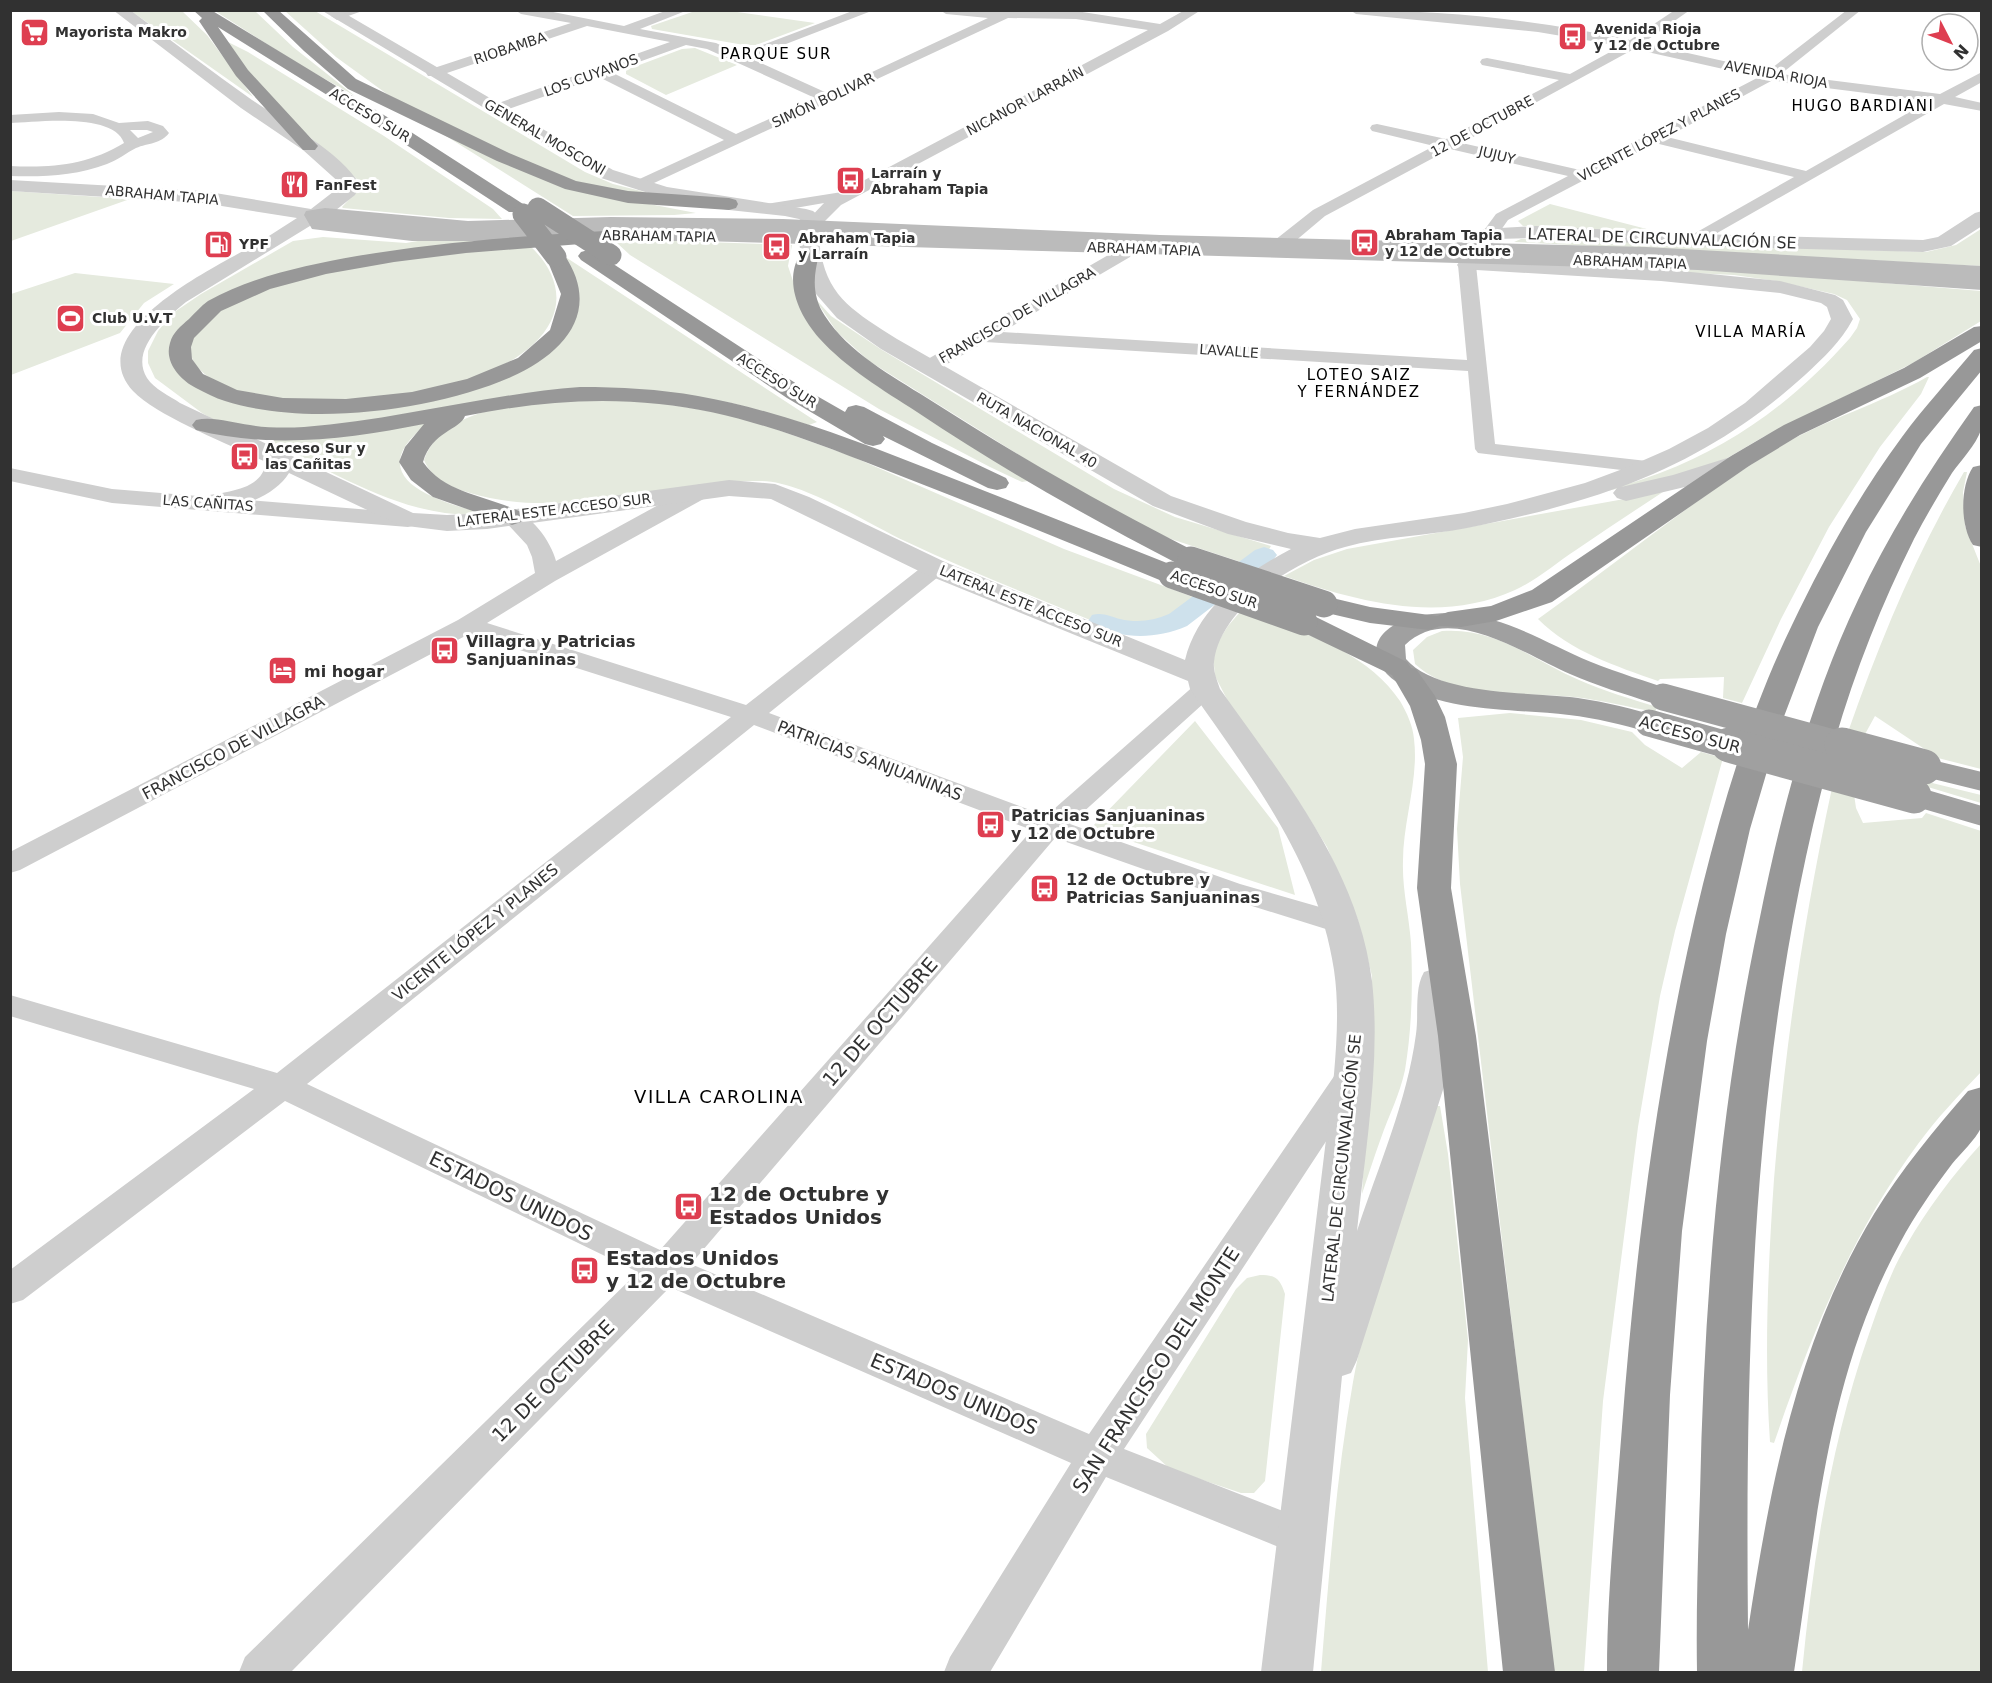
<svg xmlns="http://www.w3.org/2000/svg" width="1992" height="1683" font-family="'DejaVu Sans',sans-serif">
  <rect width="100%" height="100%" fill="#fff"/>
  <path fill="#e5eade" d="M698,10l32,1 85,12 -59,22h-12l-92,-16 -1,-3z
    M131,11h51l25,24 46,62z
    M215,11h40l38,36 62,49 -55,-31z
    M285,11h30l270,161 28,12 48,12 -71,-9 -65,-25 -104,-50 -34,-18 -51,-37z
    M228,42l20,10 136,84 109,73 9,10 -53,-1 -106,-10 -1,-1 15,-16 2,-10 -66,-59 -31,-31z
    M695,48l42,17 -71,30 -40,-21v-4l56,-21z
    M438,131l154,62 104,20 -22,2 -101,1z
    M11,191l119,8 -119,42z
    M1550,204l116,30 -11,1 -132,-9 -5,-5z
    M1981,229v37l-467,-24 7,-3h18l387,13 30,-7z
    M323,237l83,6 18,-3 50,1 -236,51 -68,63 80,50 195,-9 117,-61 1,-76 4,-1 250,164 -8,3 -77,-22 -99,-13 -319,40 -90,-4 -22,-13 -47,-35 -7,-15v-12l10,-20 15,-18 28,-19 92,-53z
    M675,241l117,4 -4,21 17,51 223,164 -6,1 -32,-15 -111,-58 -249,-154 -13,-12z
    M529,245c21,19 36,47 22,76 -38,78 -232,91 -306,73 -17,-4 -40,-16 -50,-30 -19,-29 27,-58 49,-67 15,-6 32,-10 48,-15 16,-5 32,-11 48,-15 20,-4 42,-5 63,-7 42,-5 84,-10 126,-15z
    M1508,264l232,7 241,20v30l-68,42 -150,74 -39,23 -50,16 -94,21c27,-7 54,-14 80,-24 75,-28 137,-75 190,-135l7,-10 3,-9 -13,-19 -13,-6 -58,-13 -42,-6z
    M75,273l99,11 -30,19 -24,30 -109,42v-81z
    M813,296l18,20 51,34 232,139 61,28 96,29 -3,5 -21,13 -76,-25 -67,-31 -235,-147 -32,-29z
    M1927,377h2l-8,17 -41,53 -51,80 -48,92 -39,84 -19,-5 1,-21 -64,2 -2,2c-42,-15 -87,-29 -120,-62 80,-57 157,-121 241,-172 47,-28 101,-43 148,-70z
    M630,398l109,18 112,40 213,93 137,51c-36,26 -55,37 -100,18l-6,4c-63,-26 -126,-51 -188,-80 -39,-18 -103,-60 -145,-61 -98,-2 -195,41 -292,12 -20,-6 -38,-14 -46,-33 23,-67 148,-59 206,-62z
    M432,419c-11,10 -26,21 -31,36 -11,37 62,52 85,59 -77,7 -148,-40 -216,-72l4,-2z
    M1964,472h3l-4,20 2,34 17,43 -1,200 -43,-11 -63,-42 -11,20 -16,-4c32,-91 67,-176 116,-260z
    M1663,492c-29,19 -58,38 -87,58 -20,13 -39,30 -61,40 -74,34 -158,12 -231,-14l30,-16 33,-11z
    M1240,612c56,17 125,37 160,89 7,12 13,25 14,38 5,40 -11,82 -11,122 -1,28 6,54 8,82 2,41 1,85 -6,127 -5,24 -16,45 -24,68 -7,19 -13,38 -19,56l10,-181v-37l-14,-56 -31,-73 -28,-45 -69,-97 -15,-29 -2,-21 3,-10 12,-19z
    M1442,631c54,-4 91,29 137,49 25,11 52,19 78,27l-2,5c-27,-5 -54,-12 -81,-15 -50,-6 -119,4 -159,-33l-2,-14 14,-13z
    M1510,713l71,7 51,12 13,13 37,23 19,-16 22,6 -48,173 -15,65 -22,131 -35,274 -19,271h-31l-93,-788 -3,-55 6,-72 -5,-39z
    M1195,721l83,107 17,67 -204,-67z
    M1920,780l61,15v8l-63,-19z
    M1832,788l22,6 2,14 7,15 59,-5 4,-5 55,18v241c-22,23 -44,46 -63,72 -67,90 -108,194 -144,299l-4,-1c-6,-88 -2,-175 4,-263 11,-132 30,-262 58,-391z
    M1435,1106h5l8,48 20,186 -3,58 23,274h-167c8,-97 15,-194 32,-290 17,-94 53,-185 82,-276z
    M1981,1144v528h-179c11,-113 29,-230 67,-338 10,-29 21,-61 37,-88 21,-37 46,-70 75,-102z
    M1260,1275c16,0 20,4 25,19l-20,187 -11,12h-13l-71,-24 -23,-21 -1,-14 90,-145 11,-11z"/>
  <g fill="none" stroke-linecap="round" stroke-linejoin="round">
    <path fill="#cee1ec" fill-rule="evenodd" d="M1264,547l9,3 4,5 -4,5 -86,66c-33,14 -62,12 -95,1l-4,-6 4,-6c11,-3 17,1 28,4 17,4 33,2 49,-5l86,-64z"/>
    <path fill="#cecece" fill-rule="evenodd" d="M343,10h22l-28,10 -6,-4z
      M515,10h28l81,16 44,-16h20l-48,19 76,14 23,11 116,-44h19l-124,48 77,35 161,-75 -42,-4 -6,-4 136,1 84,13 25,-14h16l-33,21 -327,174 -18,18 -8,20 -6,1 -8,-5 6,-18 17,-18 -52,9 -6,-2 -2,-3 2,-3 76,-12 306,-162 -72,-11 -68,-1 -369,172 -8,-5 2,-3 91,-42 -125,-63 -99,35 -5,1 -7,-4 2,-3 180,-64 -83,-16 -149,50h-10l-2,-3 2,-3 143,-47 -50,-9zM686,45l21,4 108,49 -79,36 -125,-62z
      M1350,10c92,0 190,10 280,30l45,-30h15l-47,33 125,28 79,-61h14l-80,64 159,20 42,-22v10l-27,15 27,6v8l-38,-7 -248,141 -6,-1 -2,-4 2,-4 104,-59 -139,-34 -147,77 -12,17 -6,1 -8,-5 14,-19 72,-38 -118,-27 -125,67 -38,32h-12l-2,-4 2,-4 38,-30 121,-64 -62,-15 -2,-3 2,-3 5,-1 69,15 113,-59 -77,-15 -2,-3 2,-3 5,-1 83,16 51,-28 -83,-14 -182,-18zM1634,49l125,28 -179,93 -118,-27zM1773,80l14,3 142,18 -123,70 -139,-34z
      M59,112l34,2 26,9 29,-2 15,5 6,7c-8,11 -21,10 -33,15 -10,5 -18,12 -29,16 -31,12 -64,13 -97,12v-10c42,2 78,-1 114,-23 -10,-31 -88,-21 -114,-20v-8zM130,130h17l6,2 -15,6z
      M1129,235l8,5 -7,17 -128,75 465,28 -9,-95 3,-4h12l3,4 19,179 152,17 8,1 3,5 -3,5 -8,1 -169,-20 -3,-4 -7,-78 -483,-29 -50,29h-14l-3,-4 3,-4 196,-113 6,-14z
      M10,468l102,21 296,24 8,2 3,5 -3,5 -8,2 -296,-24 -102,-22z
      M701,484l8,2 3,5 -3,5 -154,85 -68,42 259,82 181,-142 8,-2 8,2 4,5 -4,5 -174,140 277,103 150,-132 9,-3 9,3 4,5 -4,5 -144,130 170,60 111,32 4,7 -4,7 -11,3 -11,-3 -109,-34 -165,-58 -364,426 398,170 250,-365 12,-4 12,4 5,8 -5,8 -239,364 192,75 6,13 -6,13 -15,6 -195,-79 -116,195h-46l6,-15 121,-194 -401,-176 -379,385h-52l6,-15 393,-385 -353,-171 -262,199 -13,4v-34l244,-181 -244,-73v-21l267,78 454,-356 -262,-83 -449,236 -10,3v-21l448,-232 77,-47 -3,-16 -5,-12 -26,-28 3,-5c23,-6 47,29 52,49l137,-75zM754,725l278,105 -372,420 -353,-166z"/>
    <path fill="#cecece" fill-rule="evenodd" d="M113,10h17c41,30 81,61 122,90 32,22 89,52 108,85l-5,10 -19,15 -150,92c-19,16 -57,47 -39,76 7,11 23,18 33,25l233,110 34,2 40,-2 242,-33 46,4 34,13 136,65 240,98c13,-53 60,-87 106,-111l-63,-15 -75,-28 -272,-157 -44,-31 -21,-24 -11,-18 -4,-17 -2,-20 3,-4h14l3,4c5,57 33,71 78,100l274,157 75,26 42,11 32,5 35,-9 109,-16 43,-9 78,-21 43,-16 41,-18 39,-21 37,-25 65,-56 14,-16 7,-12 -4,-12 -6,-4 -41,-10 -119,-12 -201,-12 -3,-4 26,-36 53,-3 160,8 227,6 15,-3 37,-24 7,-2v15l-31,20 -28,6 -227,-6 -160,-8 -40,1 -15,21 180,9 119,12 55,14 8,5 10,19c-12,23 -30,39 -48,56 -55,50 -114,86 -184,112l52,-12 67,-21 9,2 3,5 -3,5 -60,20 -63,15 -9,-3 -4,-5 4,-5c-49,18 -100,30 -150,40 -41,8 -83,8 -122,19 -49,13 -125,60 -131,115 -1,9 3,18 6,27 63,89 138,179 152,292 9,81 -7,169 -15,250 21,-64 50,-129 59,-197 3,-20 -2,-45 8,-62l13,-4 13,4c13,21 2,74 -1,99l-92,289 -6,13 -9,3 -29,296h-52l73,-598c3,-35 5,-70 0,-104 -16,-108 -84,-194 -144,-281l-2,-8 -263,-107 -154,-75 -42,-3 -242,33 -40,2 -48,-6 -110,-52c-15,25 -60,41 -88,34l-4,-5 4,-5c23,-6 61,-5 65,-35 -35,-17 -108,-45 -133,-71 -55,-60 86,-126 125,-148 13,-8 26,-17 39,-25l-94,-15 -193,-12v-11l193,11 108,18 31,-24 -39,-35 -62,-42z
      M321,10h18l274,160 54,17 139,22 7,2 12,10 -3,4h-14l-9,-6 -14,-3 -56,-6 -65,-12 -63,-20z"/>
    <path fill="#bbb" fill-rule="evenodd" d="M325,208l143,13 143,-4 172,2 377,16 486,12 336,19v24l-284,-20 -997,-29h-289l-100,-12 -8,-14 2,-4z"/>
    <path fill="#a0a0a0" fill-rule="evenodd" d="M1454,613c54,4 89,29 137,49 27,11 55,19 83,29l4,6 -4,6 -11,3 -11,-3c-27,-9 -55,-17 -82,-29 -45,-19 -120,-73 -165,-29l1,14c31,37 127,33 172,39 28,4 55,11 82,19l4,6 -4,6 -11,3c-27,-7 -53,-14 -80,-17 -52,-6 -120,-3 -166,-29 -34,-19 -38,-51 2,-66 16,-6 32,-7 49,-7z
      M1924,758l58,14v19l-69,-17 -5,-7 5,-7z
      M1914,786l68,20v20l-79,-23 -5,-7 5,-7z"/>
    <path fill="#989898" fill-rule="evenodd" d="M193,10h18l186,113 126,81 2,4 -2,4h-14l-124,-81 -167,-104 30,43 70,76 -3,4h-12l-67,-74 -37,-55 3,-3z
      M262,10h16l78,69 153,74 67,28 52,10 101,7 7,2 2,4 -2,4 -7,2 -101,-7 -63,-14 -68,-28 -149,-72 -44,-38z
      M637,229l7,2 3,4 -3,4 -178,14 -72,9 -68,12 -56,15 -49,22 -27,27 -3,9 1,12 11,15 34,16 46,8 63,1 66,-7 55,-13 51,-21 32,-28 11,-36 -15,-37 3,-4h14c40,57 2,100 -52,124 -78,34 -204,50 -286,24 -10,-3 -19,-8 -29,-13 -16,-8 -32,-26 -26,-45 3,-11 11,-17 19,-24 6,-6 12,-13 19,-18 45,-25 99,-36 149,-45 93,-16 186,-21 280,-27z
      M809,249l7,2 3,4c-6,22 -7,41 6,61 23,36 67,60 102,82 89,57 180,109 273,156l4,6 -4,6 -9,2 -9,-2c-91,-47 -180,-97 -265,-154 -34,-22 -71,-44 -98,-74 -20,-23 -37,-58 -17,-87z
      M588,250l7,2 208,136 42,24 3,-5 8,-2 8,2 68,36 74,35 3,5 -3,5 -9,2 -9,-2 -105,-52 2,3 -4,5 -8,2 -8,-2 -78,-46 -206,-138 -3,-4 3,-4z
      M1982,326v15l-62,37 -120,57 -51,31 -197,136 -56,19 -35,6 -21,-1 -11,4 -59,-7 -56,-13 -4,-6 4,-6 10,-2 46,11 67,9 11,-4 43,-6 41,-16 199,-134 53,-31 120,-57 70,-41z
      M1982,348v22l-61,74 -55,88 -48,95 -38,100 -30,102 -24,105 -19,107 -25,190 -12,164 -11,277h-52c0,-81 9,-164 15,-245 14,-183 37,-365 81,-543 22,-88 49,-177 89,-259 31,-65 67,-130 110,-188 22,-30 48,-58 72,-87z
      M580,387c40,0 79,2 118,9 85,15 166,48 246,79 80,31 159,63 238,94l4,6 -4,6 -10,2 -10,-2c-86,-36 -173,-71 -261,-105 -78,-30 -158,-64 -242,-72 -66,-7 -130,-1 -194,12 -5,14 -33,15 -42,46 22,32 66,34 98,50l4,5 -4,5 -9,3 -79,-28 -22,-17 -12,-18 6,-15 19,-23c-76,15 -152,25 -228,6l-4,-5 4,-5c17,-4 36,3 54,5 17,3 37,3 54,2 93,-7 183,-33 276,-40z
      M1982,405c0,7 1,19 -1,25 -5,15 -20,30 -29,43 -13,21 -26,43 -38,66 -32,64 -59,132 -79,201 -82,290 -90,591 -87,890 22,-144 49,-289 126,-416 27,-44 60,-84 94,-123l14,-4c0,11 3,31 -1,41 -6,12 -20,25 -29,36 -19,25 -37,51 -52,79 -74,136 -83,281 -106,429h-97c-1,-59 1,-119 3,-178 4,-193 19,-384 59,-572 22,-110 51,-221 99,-322 32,-69 72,-131 116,-193z
      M1982,465v82l-9,-2c-13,-19 -13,-59 0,-78z
      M1304,614l10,2 93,46 4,6 5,1 19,27 10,21 12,47 -6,124 25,148 79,636h-52l-65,-636 -21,-148 8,-124 -4,-24 -11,-34 -18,-31 -98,-47 -4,-6 4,-6z"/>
    <path stroke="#a0a0a0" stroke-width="27" d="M1663,697l185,50
      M1649,723l86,24"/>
    <path stroke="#a0a0a0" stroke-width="35" d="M1729,745l185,51
      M1842,745l82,22"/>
    <path stroke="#989898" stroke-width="21" d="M538,208l73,47
      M523,214l33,43"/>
    <path stroke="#989898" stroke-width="27" d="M1191,560l133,44
      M1172,575l132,47"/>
  </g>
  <defs>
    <symbol id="supermarket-square" viewBox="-11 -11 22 22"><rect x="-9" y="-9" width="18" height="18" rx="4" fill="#de3e50" stroke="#fff"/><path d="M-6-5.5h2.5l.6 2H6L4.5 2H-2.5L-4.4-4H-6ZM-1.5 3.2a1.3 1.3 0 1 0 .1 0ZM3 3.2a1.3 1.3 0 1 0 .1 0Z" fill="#fff"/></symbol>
    <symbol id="bus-square" viewBox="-11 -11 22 22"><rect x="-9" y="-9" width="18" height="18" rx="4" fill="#de3e50" stroke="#fff"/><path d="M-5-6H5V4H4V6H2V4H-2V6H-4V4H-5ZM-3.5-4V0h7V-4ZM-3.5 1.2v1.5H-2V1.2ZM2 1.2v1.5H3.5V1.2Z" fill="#fff"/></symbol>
    <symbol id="restaurant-square" viewBox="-11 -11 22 22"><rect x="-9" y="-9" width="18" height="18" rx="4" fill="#de3e50" stroke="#fff"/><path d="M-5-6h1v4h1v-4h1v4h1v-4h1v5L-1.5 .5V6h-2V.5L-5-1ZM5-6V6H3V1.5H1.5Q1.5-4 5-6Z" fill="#fff"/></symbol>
    <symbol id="fuel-square" viewBox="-11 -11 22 22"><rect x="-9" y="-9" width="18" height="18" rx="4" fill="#de3e50" stroke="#fff"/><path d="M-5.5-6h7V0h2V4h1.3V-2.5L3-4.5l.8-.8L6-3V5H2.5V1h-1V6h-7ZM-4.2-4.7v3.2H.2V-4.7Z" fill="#fff"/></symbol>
    <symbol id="stadium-square" viewBox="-11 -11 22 22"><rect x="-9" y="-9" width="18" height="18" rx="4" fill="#de3e50" stroke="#fff"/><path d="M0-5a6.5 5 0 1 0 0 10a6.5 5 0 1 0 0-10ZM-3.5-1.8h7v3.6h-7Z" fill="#fff"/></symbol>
    <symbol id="hotel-square" viewBox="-11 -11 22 22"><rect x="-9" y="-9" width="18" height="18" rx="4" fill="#de3e50" stroke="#fff"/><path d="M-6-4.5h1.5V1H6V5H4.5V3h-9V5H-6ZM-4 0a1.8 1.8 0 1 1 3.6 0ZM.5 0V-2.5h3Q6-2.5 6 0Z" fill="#fff"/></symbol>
  </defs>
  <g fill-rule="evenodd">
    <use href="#supermarket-square" x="18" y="16" width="33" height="33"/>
    <use href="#bus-square" x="1556" y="20" width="33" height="33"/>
    <use href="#bus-square" x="834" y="164" width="33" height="33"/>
    <use href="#restaurant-square" x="278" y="168" width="33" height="33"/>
    <use href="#bus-square" x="1348" y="226" width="33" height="33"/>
    <use href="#fuel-square" x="202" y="228" width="33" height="33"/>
    <use href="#bus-square" x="760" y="230" width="33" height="33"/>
    <use href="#stadium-square" x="54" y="302" width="33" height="33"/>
    <use href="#bus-square" x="228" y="440" width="33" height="33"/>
    <use href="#bus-square" x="428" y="634" width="33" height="33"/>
    <use href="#hotel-square" x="266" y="654" width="33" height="33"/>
    <use href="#bus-square" x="974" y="808" width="33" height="33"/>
    <use href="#bus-square" x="1028" y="872" width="33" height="33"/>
    <use href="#bus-square" x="672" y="1190" width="33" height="33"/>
    <use href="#bus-square" x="568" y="1254" width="33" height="33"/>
  </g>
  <g text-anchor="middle" stroke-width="6" stroke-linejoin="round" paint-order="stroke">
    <g font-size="14" font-weight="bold" fill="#313131" stroke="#fff" text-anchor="start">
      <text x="1594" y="34">Avenida Rioja<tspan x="1594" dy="16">y 12 de Octubre</tspan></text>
      <text x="55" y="37">Mayorista Makro</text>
      <text x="871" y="178">Larraín y<tspan x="871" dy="16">Abraham Tapia</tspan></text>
      <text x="315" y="190">FanFest</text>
      <text x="1385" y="240">Abraham Tapia<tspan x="1385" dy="16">y 12 de Octubre</tspan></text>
      <text x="798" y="243">Abraham Tapia<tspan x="798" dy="16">y Larraín</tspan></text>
      <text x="239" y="249">YPF</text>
      <text x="92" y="323">Club U.V.T</text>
      <text x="265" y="453">Acceso Sur y<tspan x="265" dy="16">las Cañitas</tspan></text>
    </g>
    <g font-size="14" fill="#313131" stroke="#fff">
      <text transform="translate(510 48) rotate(-18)" y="5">RIOBAMBA</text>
      <text transform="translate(1776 74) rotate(10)" y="5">AVENIDA RIOJA</text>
      <text transform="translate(591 75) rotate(-20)" y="5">LOS CUYANOS</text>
      <text transform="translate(823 100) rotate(-25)" y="5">SIMÓN BOLIVAR</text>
      <text transform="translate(1025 101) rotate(-28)" y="5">NICANOR LARRAÍN</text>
      <text transform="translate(370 115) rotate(31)" y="5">ACCESO SUR</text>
      <text transform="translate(1482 126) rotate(-28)" y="5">12 DE OCTUBRE</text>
      <text transform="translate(1659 135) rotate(-28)" y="5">VICENTE LÓPEZ Y PLANES</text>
      <text transform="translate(545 137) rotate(30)" y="5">GENERAL MOSCONI</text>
      <text transform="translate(1497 155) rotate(14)" y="5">JUJUY</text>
      <text transform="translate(162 195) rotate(5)" y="5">ABRAHAM TAPIA</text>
      <text transform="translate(659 236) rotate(1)" y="5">ABRAHAM TAPIA</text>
      <text transform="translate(1144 249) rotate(2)" y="5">ABRAHAM TAPIA</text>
      <text transform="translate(1630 262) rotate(2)" y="5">ABRAHAM TAPIA</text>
      <text transform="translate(1017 315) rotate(-30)" y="5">FRANCISCO DE VILLAGRA</text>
      <text transform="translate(1229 351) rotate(4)" y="5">LAVALLE</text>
      <text transform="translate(777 380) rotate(32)" y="5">ACCESO SUR</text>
      <text transform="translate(1037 430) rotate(30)" y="5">RUTA NACIONAL 40</text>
      <text transform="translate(208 503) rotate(4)" y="5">LAS CAÑITAS</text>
      <text transform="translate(554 510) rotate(-7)" y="5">LATERAL ESTE ACCESO SUR</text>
      <text transform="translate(1214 589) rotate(19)" y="5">ACCESO SUR</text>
      <text transform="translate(1031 606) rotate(22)" y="5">LATERAL ESTE ACCESO SUR</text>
    </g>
    <g font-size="15" letter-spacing="1.5" fill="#000" stroke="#fff">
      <text x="776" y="59">PARQUE SUR</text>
      <text x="1863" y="111">HUGO BARDIANI</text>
      <text x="1751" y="337">VILLA MARÍA</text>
      <text x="1359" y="380">LOTEO SAIZ<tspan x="1359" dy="17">Y FERNÁNDEZ</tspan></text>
    </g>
    <g font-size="16" fill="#313131" stroke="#fff">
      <text transform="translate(1662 238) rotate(2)" y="6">LATERAL DE CIRCUNVALACIÓN SE</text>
      <text transform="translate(1690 734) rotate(15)" y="6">ACCESO SUR</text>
      <text transform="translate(233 747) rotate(-28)" y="6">FRANCISCO DE VILLAGRA</text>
      <text transform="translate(870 760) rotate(21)" y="6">PATRICIAS SANJUANINAS</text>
      <text transform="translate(475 932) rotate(-39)" y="6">VICENTE LÓPEZ Y PLANES</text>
      <text transform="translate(1341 1168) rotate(-84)" y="6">LATERAL DE CIRCUNVALACIÓN SE</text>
    </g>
    <g font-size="16" font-weight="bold" fill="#313131" stroke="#fff" text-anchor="start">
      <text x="466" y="647">Villagra y Patricias<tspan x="466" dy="18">Sanjuaninas</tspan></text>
      <text x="304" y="677">mi hogar</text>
      <text x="1011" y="821">Patricias Sanjuaninas<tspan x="1011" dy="18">y 12 de Octubre</tspan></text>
      <text x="1066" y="885">12 de Octubre y<tspan x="1066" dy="18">Patricias Sanjuaninas</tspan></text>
    </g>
    <g font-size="18" letter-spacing="1.5" fill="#000" stroke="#fff">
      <text x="719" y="1103">VILLA CAROLINA</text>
    </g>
    <g font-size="20" fill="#313131" stroke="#fff">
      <text transform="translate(880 1022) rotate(-49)" y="7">12 DE OCTUBRE</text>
      <text transform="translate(511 1196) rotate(26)" y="7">ESTADOS UNIDOS</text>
      <text transform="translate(1156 1370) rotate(-57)" y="7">SAN FRANCISCO DEL MONTE</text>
      <text transform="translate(553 1381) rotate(-45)" y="7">12 DE OCTUBRE</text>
      <text transform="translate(954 1394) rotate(23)" y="7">ESTADOS UNIDOS</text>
    </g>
    <g font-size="20" font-weight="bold" fill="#313131" stroke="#fff" text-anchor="start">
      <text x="709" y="1201">12 de Octubre y<tspan x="709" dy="23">Estados Unidos</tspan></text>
      <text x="606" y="1265">Estados Unidos<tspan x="606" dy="23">y 12 de Octubre</tspan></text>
    </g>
  </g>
  <rect width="1992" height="1683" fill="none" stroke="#313131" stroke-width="24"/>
  <g transform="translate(1950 42) rotate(132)"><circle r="28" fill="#ffffff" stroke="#adadad" stroke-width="1.5"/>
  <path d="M0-4.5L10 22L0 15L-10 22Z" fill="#de3e50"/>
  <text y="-9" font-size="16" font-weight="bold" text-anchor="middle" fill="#313131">N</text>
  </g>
</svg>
